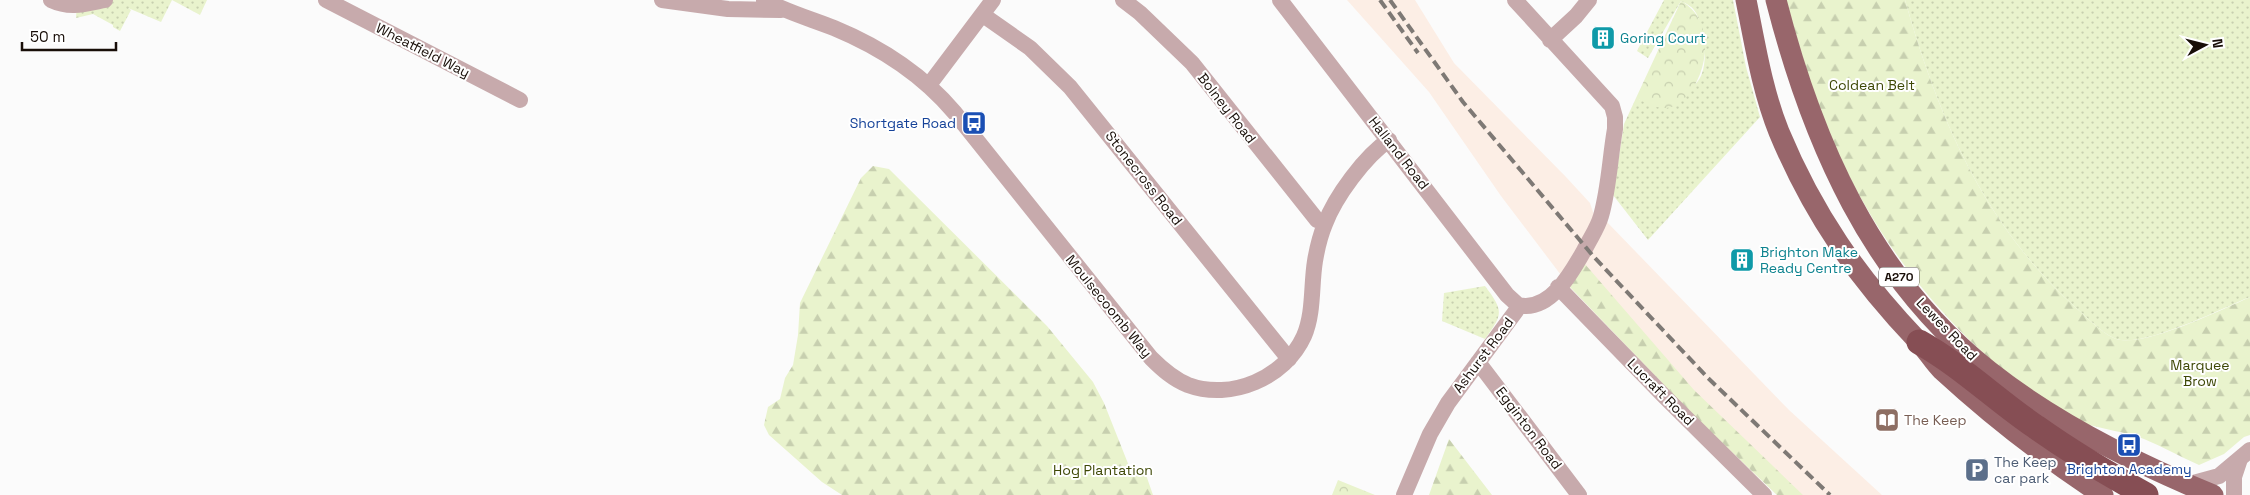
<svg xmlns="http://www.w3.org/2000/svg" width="2250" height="495" font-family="'Space Grotesk',sans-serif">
  <defs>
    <pattern id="grass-dots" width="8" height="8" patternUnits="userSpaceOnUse" patternTransform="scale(1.25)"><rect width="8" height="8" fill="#e9f3cd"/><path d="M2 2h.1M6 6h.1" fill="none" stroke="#c7cfaf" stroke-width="1.8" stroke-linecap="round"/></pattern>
    <pattern id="forest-firs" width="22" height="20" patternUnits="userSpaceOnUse" patternTransform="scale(1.25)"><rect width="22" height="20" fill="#e9f3cd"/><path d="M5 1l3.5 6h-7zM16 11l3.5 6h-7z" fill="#c7cfaf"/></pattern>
    <pattern id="park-crowns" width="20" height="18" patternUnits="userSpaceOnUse" patternTransform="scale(1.25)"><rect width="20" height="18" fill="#e9f3cd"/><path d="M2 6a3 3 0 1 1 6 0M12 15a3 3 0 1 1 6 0" fill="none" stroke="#c7cfaf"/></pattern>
  </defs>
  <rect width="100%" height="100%" fill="#fbfbfb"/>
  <path fill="#fceee5" d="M1347,0h68l39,63 112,114 24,26 5,15 11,3 183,189 93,85h-105l-86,-82 -121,-126 -69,-91 -72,-104z"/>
  <path fill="url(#grass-dots)" d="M60,0h147l-7,15 -28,-15 -11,22 -33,-14 3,2 -11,21 -7,-4v-2l-20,-11 -17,4 1,-16z
    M1664,0h69l13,67 14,50 -112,123 -35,-45 11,-71 12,-26 23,9c10,-6 32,-17 39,-26 12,-15 6,-53 -2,-68 -3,-6 -9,-9 -15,-12l-33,57 -11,-7z
    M1905,0h345v297c-29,12 -99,47 -129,43 -14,-1 -35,-24 -46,-33 -91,-82 -137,-190 -170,-307z
    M1485,286c19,25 18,28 0,53l-43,-18 2,-28z"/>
  <path fill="url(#forest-firs)" d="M1786,0h119c33,117 79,225 170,307 11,9 32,32 46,33 30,4 100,-30 129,-43v138l-6,2 -20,17 -25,11c-18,-8 -36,-18 -55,-26 -20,-8 -58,-12 -76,-22 -97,-59 -181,-157 -228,-260 -24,-50 -39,-104 -54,-157z
    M873,166l16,3 158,157 46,56 11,21 25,63 16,6 8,23h-311l-20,-13 -53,-47 -5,-10 4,-18 12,-8 5,-21 8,-13 5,-30 2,-32 61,-125z
    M1584,263l110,127 109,105h-26l-86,-82 -121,-126z
    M1449,439l43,56h-63z"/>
  <path fill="url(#park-crowns)" d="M1681,1c34,18 29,72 4,97 -6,5 -12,10 -20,10 -11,0 -20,-6 -29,-10z
    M1338,480l37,15h-43z"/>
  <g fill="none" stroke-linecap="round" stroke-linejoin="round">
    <path stroke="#c7aaac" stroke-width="16" d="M51,0c19,9 34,4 54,0
      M326,0l194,100
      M662,0l66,9 53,1
      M764,0c23,12 47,19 70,28 46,19 89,47 121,85l196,245c11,11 22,21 37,27 43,16 97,-7 116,-49 10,-23 7,-51 11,-75 2,-12 5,-25 10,-37 10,-27 40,-68 64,-84
      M1123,0l17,13 52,50 125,157 8,3
      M1280,0l227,295 11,10
      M983,15l47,33 40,39 219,272
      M1550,40l26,-24 13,-16
      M929,85l64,-85
      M1558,287l106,109 100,99
      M1478,362l101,133
      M2186,485l33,-9 31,-26
      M1404,495l26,-61 18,-31 68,-92 2,-6c33,8 55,-35 68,-58 5,-10 12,-20 15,-31 8,-28 9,-59 14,-87v-12l-3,-11 -97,-106
      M2234,495v-18l6,-18"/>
    <path stroke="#98666b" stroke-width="21" d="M1746,0c9,44 16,90 33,132 34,82 78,145 139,209 9,9 15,20 24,29 50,46 104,88 161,125
      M1776,0c36,141 95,278 213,371 67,53 146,92 224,124"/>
    <path stroke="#864e54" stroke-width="25" d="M1919,342c43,24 77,58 117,85 35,25 72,47 110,68"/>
    <path stroke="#7e7975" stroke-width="4" stroke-dasharray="10 5" stroke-linecap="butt" d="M1380,0l38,53
      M1390,0l73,102 131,155 114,121 122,117"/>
  </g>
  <defs>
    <symbol id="building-square" viewBox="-11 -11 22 22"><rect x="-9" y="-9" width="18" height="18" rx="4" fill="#0f9aa8" stroke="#fff"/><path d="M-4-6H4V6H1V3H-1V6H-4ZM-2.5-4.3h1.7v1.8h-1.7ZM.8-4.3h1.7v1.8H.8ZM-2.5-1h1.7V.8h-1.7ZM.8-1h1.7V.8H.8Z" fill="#fff"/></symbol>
    <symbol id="bus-square" viewBox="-11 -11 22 22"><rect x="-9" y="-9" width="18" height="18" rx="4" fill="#1a4fb4" stroke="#fff"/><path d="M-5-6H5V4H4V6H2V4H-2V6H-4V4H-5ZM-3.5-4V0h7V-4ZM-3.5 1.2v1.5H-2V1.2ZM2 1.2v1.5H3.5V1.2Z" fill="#fff"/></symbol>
    <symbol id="library-square" viewBox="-11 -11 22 22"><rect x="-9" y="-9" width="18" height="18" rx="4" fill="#8d6e63" stroke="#fff"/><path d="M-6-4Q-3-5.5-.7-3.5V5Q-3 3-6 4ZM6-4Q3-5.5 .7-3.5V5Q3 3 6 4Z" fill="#fff"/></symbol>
    <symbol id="parking-square" viewBox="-11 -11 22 22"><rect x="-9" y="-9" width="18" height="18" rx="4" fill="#5c6f8a" stroke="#fff"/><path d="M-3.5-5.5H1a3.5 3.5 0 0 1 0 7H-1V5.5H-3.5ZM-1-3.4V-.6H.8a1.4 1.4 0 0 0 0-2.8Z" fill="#fff"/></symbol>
  </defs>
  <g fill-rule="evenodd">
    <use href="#building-square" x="1589" y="24" width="28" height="28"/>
    <use href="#bus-square" x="960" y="109" width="28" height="28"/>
    <use href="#building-square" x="1728" y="246" width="28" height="28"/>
    <use href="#library-square" x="1873" y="406" width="28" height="28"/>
    <use href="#bus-square" x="2115" y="431" width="28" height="28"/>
    <use href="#parking-square" x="1963" y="456" width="28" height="28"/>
  </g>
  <g text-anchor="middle" stroke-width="4" stroke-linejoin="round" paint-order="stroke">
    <rect fill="#fff" stroke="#5d5652" stroke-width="1" x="1879" y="267.5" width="40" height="19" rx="4"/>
    <g font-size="12" font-weight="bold" fill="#180e08">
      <text x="1899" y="281">A270</text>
    </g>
    <g font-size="14" fill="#0d838f" stroke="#fff" text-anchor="start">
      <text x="1620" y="43">Goring Court</text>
      <text x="1760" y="257">Brighton Make<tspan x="1760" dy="16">Ready Centre</tspan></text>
    </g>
    <g font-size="14" fill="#180e08" stroke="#fff">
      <text transform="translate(423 50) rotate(27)" y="5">Wheatfield Way</text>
      <text transform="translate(1227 108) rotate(52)" y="5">Bolney Road</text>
      <text transform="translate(1399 153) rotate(52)" y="5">Halland Road</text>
      <text transform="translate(1144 178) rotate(52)" y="5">Stonecross Road</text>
      <text transform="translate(1109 306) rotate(51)" y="5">Moulsecoomb Way</text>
      <text transform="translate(1947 329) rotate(46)" y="5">Lewes Road</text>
      <text transform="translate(1483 355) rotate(-53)" y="5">Ashurst Road</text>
      <text transform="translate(1661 392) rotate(45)" y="5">Lucraft Road</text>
      <text transform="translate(1529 428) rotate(53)" y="5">Egginton Road</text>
    </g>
    <g font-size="14" fill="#3e4806" stroke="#fff">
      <text x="1872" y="90">Coldean Belt</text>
      <text x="2200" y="370">Marquee<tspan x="2200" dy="16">Brow</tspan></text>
      <text x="1103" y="475">Hog Plantation</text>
    </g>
    <g font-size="14" fill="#164399" stroke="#fff" text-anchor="end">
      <text x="956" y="128">Shortgate Road</text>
      <text x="2129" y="474" text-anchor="middle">Brighton Academy</text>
    </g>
    <g font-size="14" fill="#785e54" stroke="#fff" text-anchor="start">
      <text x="1904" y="425">The Keep</text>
    </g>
    <g font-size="14" fill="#4e5e75" stroke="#fff" text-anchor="start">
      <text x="1994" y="467">The Keep<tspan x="1994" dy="16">car park</tspan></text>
    </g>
  </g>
  <g transform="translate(2205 45) rotate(83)" stroke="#ffffff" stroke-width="4" paint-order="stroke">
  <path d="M0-4L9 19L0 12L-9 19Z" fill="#180e08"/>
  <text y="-8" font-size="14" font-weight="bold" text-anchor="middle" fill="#180e08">N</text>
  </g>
  <path d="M22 42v8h94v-8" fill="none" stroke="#180e08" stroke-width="2.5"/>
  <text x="30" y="42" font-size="15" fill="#180e08" stroke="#ffffff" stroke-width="4" paint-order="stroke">50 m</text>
</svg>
